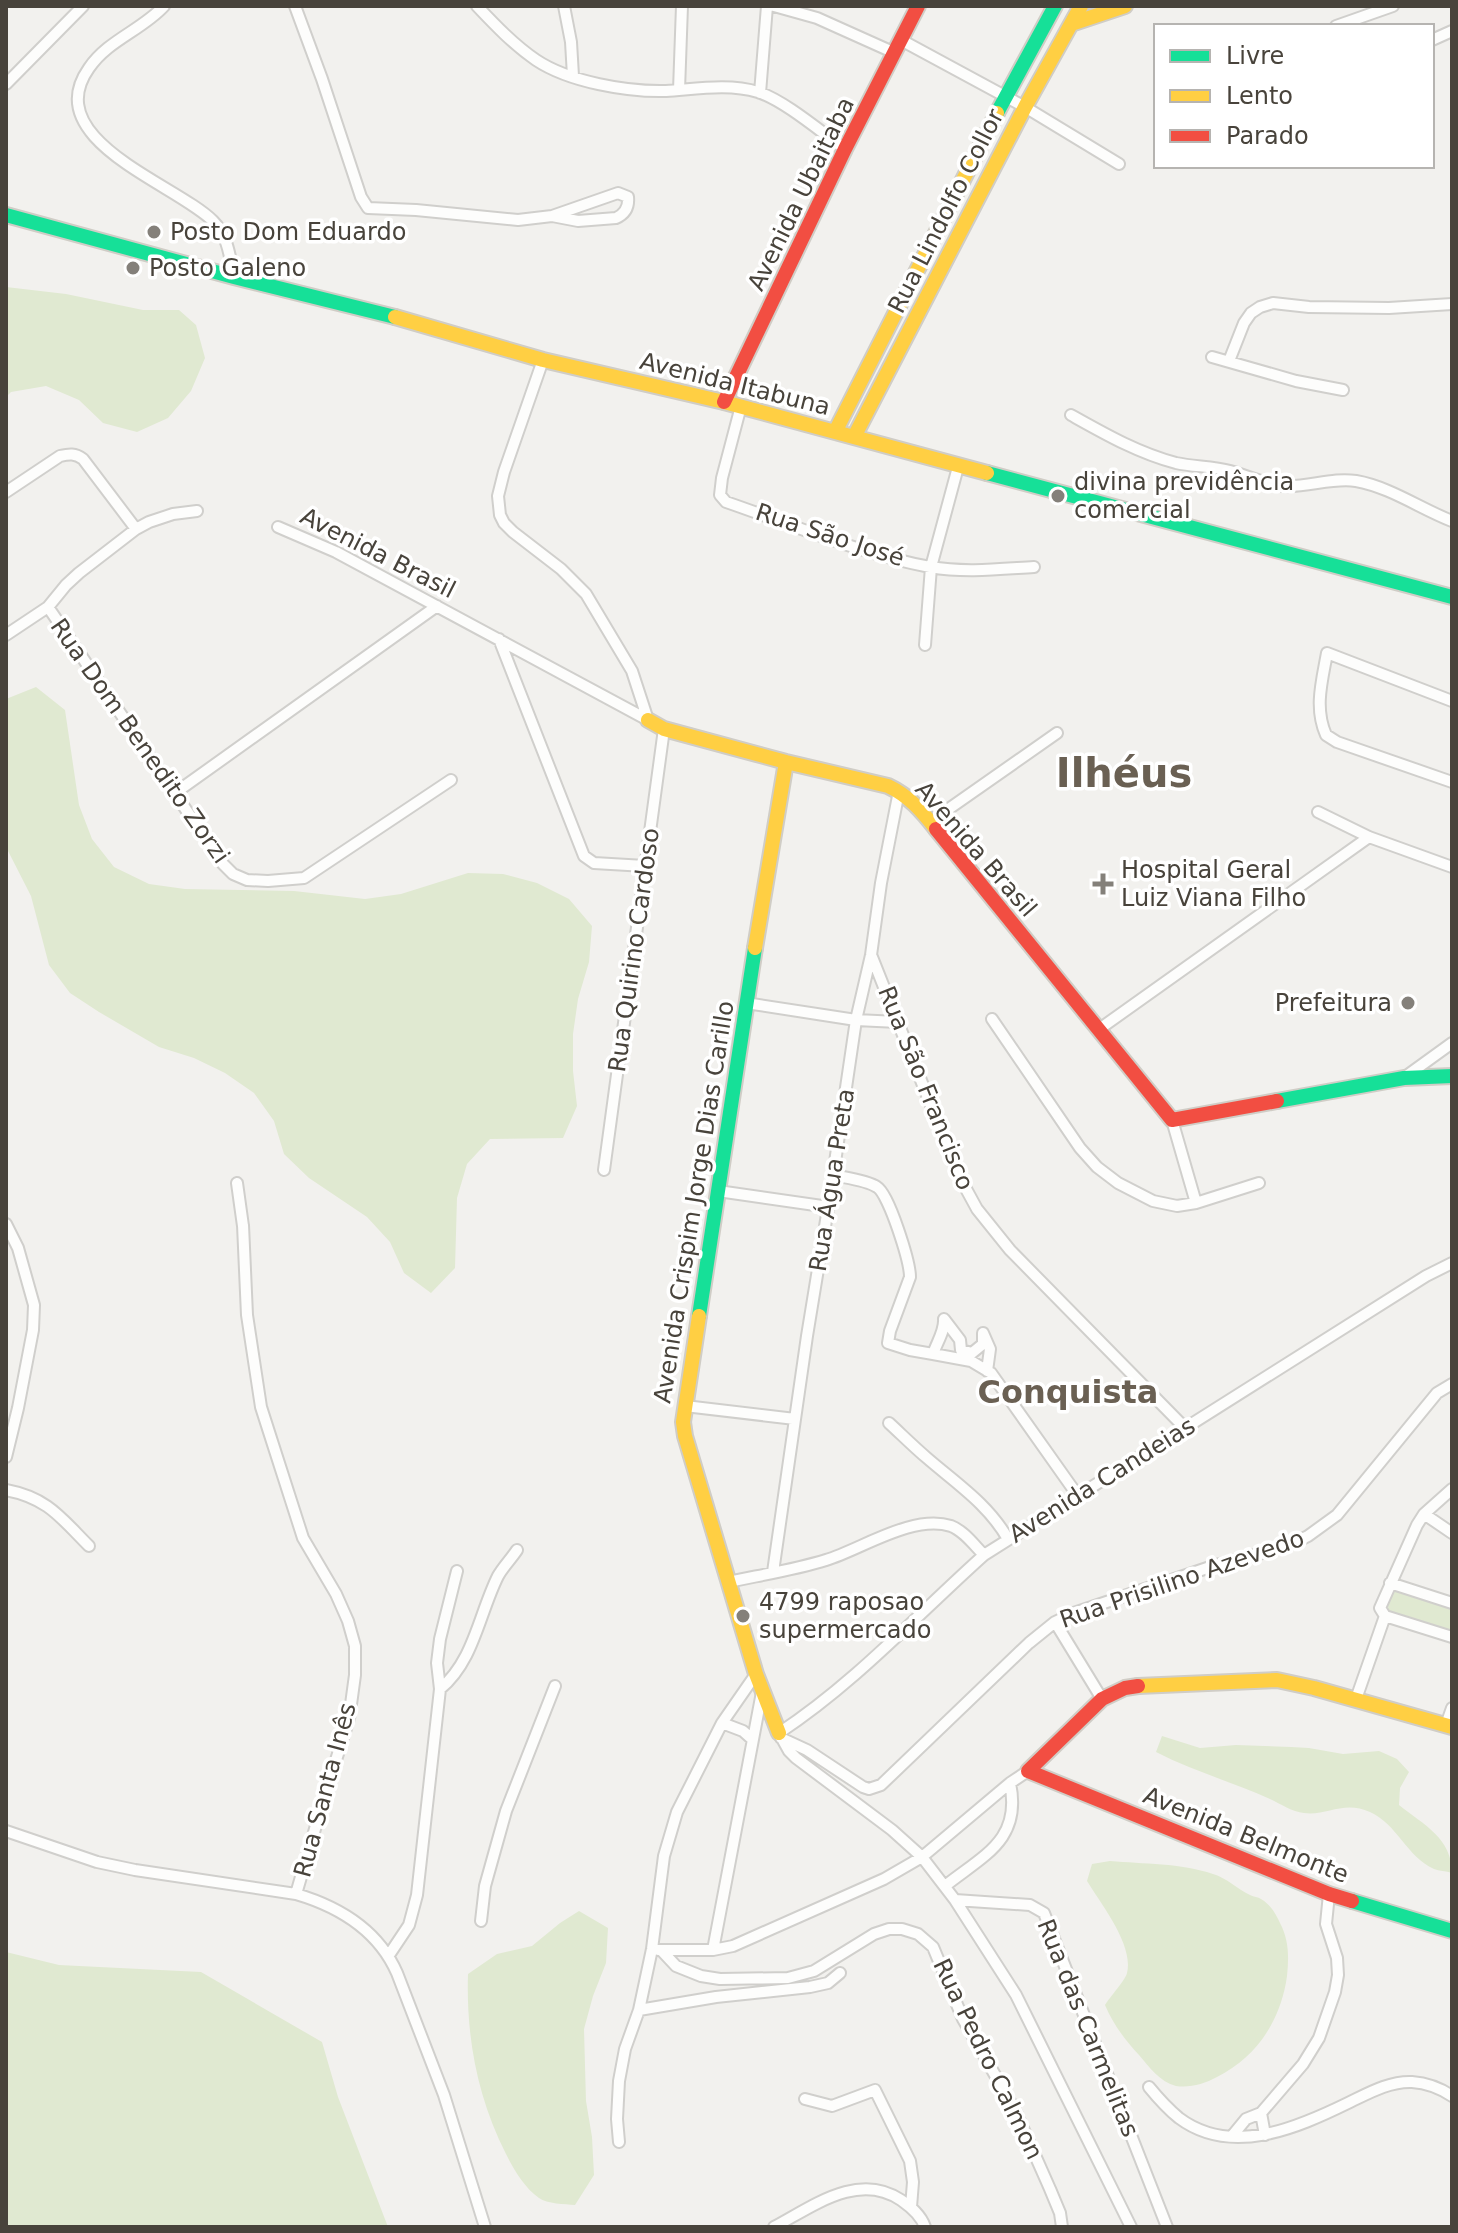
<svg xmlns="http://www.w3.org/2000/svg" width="1458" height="2233" font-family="'DejaVu Sans',sans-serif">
  <rect width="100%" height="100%" fill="#f2f1ee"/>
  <path fill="#e0e9d1" d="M6,287l60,7 77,16h36l17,15 9,33 -14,33 -23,27 -31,14 -34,-9 -24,-23 -33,-14 -35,6 -5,5z
    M36,687l29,23 14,95 13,34 22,28 35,17 36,5 109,2 71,8 36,-5 67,-21 35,1 34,9 32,16 23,27 -3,36 -11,37 -5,35v37l4,35 -14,32 -73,1 -23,25 -10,34 -2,70 -24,25 -27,-20 -14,-31 -23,-25 -58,-39 -25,-24 -10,-33 -20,-28 -29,-20 -31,-15 -35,-11 -60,-35 -29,-19 -21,-28 -18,-69 -25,-49v-148z
    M1393,1590l59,20v23l-66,-22z
    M1162,1736l38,12 36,-3 55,2 18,1 34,6 36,-3 18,8 12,13 -9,16 -1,17c25,20 53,33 53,68 -6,-2 -13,-2 -18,-4 -27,-12 -37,-45 -64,-57 -26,-12 -43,4 -66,1 -12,-1 -23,-9 -34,-14 -38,-17 -77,-28 -114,-47z
    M1110,1861c33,3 71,2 103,13 14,4 24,15 37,21 4,2 8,2 11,4 9,5 15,15 19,24 9,17 9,34 7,53 -6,44 -30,81 -70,101 -13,7 -27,11 -41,9 -16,-4 -27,-19 -37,-31 -14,-15 -26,-31 -34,-50 5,-8 21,-26 22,-32 7,-28 -26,-69 -40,-92l5,-17z
    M579,1911l29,17 -2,35 -13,33 -9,33 2,72 6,36 2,38 -19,30c-10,-1 -28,-1 -36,-7 -15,-11 -25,-28 -33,-44 -29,-57 -40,-118 -38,-180l29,-20 35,-8 28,-23z
    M6,1952l53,13 142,7 121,70 16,55 50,130h-382z"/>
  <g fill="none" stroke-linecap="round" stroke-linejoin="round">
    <defs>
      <path id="street" d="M164,6c-22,24 -56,34 -75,62 -51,72 87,116 124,153 15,15 17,36 21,56
        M295,6l27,73 39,118 7,11 48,2 102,10 34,-4 66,-23 10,4c1,10 -3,17 -12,21l-38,3 -26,-5
        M477,6c18,19 37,39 59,54 33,22 91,32 130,31 30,-2 63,-8 92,1 27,9 63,40 87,57
        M564,6l7,36 2,34
        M774,6l43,12 78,35
        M1336,26l57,-20
        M901,40l124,67 94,57
        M1432,40l20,-9
        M6,84l77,-78
        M679,90l3,-84
        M760,93l7,-87
        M1212,357l84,24 47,9
        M543,360l-39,112 -6,24 2,19 4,8 9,9 48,37 25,25 46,77 16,49
        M1229,361l15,-38 7,-10 9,-6 13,-4 36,4 80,1 63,-4
        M741,406l-19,72 -2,17 6,7c64,22 138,53 204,65 35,6 70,2 104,0
        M1071,415c34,19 67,38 105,48 18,4 37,3 54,8 18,5 35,13 53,15 24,2 49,-9 73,-5 34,6 65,28 96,40
        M6,492l54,-36c9,-2 15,-3 23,3l53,70
        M278,527l58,25 312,168
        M48,607l175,257 10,10 14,6 21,1 36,-3 147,-98
        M6,635l42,-28 18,-22 13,-12 57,-44 13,-7 24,-8 24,-3
        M499,639l85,217 10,7 51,3
        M925,645l6,-78 27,-100
        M1452,701l-125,-48c-5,28 -13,55 -1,82l11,7 115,40
        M175,793l262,-187
        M1318,812l51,25 83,30
        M930,822l127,-89
        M872,957l87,219 18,33 33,41 174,177
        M746,1003l110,17 42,2
        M992,1019l88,129 17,19 21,16 35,18 24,5 19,-3 63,-20
        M1098,1030l271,-193
        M1405,1077l47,-34
        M1172,1120l24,83
        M604,1170l60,-441
        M833,1175c13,3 33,5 44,12 12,7 33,75 33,90l-20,54 -2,12 22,7 23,4c4,-12 12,-23 11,-35l16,21 1,10 11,3 11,-9v-11l7,16 -3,22
        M237,1183l6,43
        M718,1191l111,16
        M6,1224l12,24 16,57 -1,25 -15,78 -12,49
        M243,1225l4,90 14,92 42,131 33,56 12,27 7,25v29l-6,44 -25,79 -28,96
        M933,1354l38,7 20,12 87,123
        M685,1406l110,13
        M889,1423c13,12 25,24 38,35 30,26 61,46 81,81
        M6,1490c42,8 55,28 83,56
        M1424,1514l28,19
        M773,1572l34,-236 23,-140 26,-176 15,-65 10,-72 18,-92
        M728,1582c33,-7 66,-12 98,-22 36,-11 86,-46 125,-34 13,5 23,19 33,29
        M1390,1583l62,20
        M1385,1616l-5,-8 37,-83 7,-11 28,-25
        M1385,1616l67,21
        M1055,1622l47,77
        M440,1689c34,-28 39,-75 58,-113 5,-9 13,-17 19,-26
        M1356,1699l29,-83
        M722,1723l21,8 9,8
        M1446,1725l6,-17
        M781,1738l26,12 56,37 6,2 12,-4 148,-142 26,-21 19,-9 142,-48 70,-18 22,-11 29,-21 100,-122 15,-9
        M6,1831l91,31 38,8 161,24c44,13 82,36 101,79l47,122 41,132
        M945,1886c39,-31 77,-46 65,-103
        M955,1900l75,5 14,8 123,314
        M481,1921l4,-35 21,-75 49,-125
        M658,1950h55l20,-4 151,-67 38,-22 88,-74 18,-12
        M661,1950l15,16 25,10 19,3 68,-1 26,-7 60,-37 15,-5h13l16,5 15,13 30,72 52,91 35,79 10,24 2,14
        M713,1950l49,-258
        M389,1955l20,-30 8,-30 23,-206 -3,-26 3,-24 17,-68
        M639,2010l77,-13 94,-10 18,-4 12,-10
        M1149,2087c9,11 19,22 30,31 52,39 118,10 169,-15 19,-9 41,-22 64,-21 15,1 28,6 40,14
        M805,2099l27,7 43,-16 35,71 3,21 -2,25
        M1265,2135l-4,-22 42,-49 16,-26 16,-46 3,-17 -1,-17 -11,-34 3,-30
        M1232,2136l14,-17 15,-6
        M619,2142l-2,-23 2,-38 6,-32 14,-39 13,-61 12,-93 13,-44 45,-89 34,-49
        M774,2227c38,-20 84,-56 127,-27 10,7 20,15 24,27
        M1131,2227l-115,-232 -61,-95 -33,-43 -30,-27 -96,-72 -7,-7 -10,-18c76,-50 138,-118 205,-178l442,-279 26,-13"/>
      <path id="fast" d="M997,113l58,-107
        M6,215l228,62 161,40
        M987,473l465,124
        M1277,1101l127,-23 48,-2
        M699,1316l56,-368
        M1352,1901l100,30"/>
      <path id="slow" d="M1071,24l54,-18
        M395,317l148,43 181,42 263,71
        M835,432l162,-319
        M854,437l171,-330 56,-101
        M648,720l16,9 122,33 102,24c21,10 34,25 48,43
        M755,948l31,-186
        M699,1316l-16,106 2,14 71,238 23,59
        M1138,1686l139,-6 37,8 138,39"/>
      <path id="jam" d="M724,402l121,-253 73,-143
        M936,829l236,291 105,-19
        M1138,1686l-13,2 -23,11 -74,72 301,123 23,7"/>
    </defs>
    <use href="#street" stroke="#d0cfcc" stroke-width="14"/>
    <use href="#fast" stroke="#d0cdc6" stroke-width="18"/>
    <use href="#slow" stroke="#d0cdc6" stroke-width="18"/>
    <use href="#jam" stroke="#d0cdc6" stroke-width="18"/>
    <use href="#street" stroke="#fdfdfc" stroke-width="10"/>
    <use href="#fast" stroke="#16e098" stroke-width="14"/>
    <use href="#slow" stroke="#ffcf43" stroke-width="14"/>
    <use href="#jam" stroke="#f24e42" stroke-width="14"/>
  </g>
  <g fill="#84807a" stroke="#fff" stroke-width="3">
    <circle cx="154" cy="232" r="8"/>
    <circle cx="133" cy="268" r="8"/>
    <circle cx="1058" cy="496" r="8"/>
    <path d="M1099 872h8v8h8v8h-8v8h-8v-8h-8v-8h8z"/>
    <circle cx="1408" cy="1003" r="8"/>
    <circle cx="743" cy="1616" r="8"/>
  </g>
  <g text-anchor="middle" stroke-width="7" stroke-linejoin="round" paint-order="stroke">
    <g font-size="24" fill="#48433b" stroke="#fff">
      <text transform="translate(801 194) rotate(-64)" y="8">Avenida Ubaitaba</text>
      <text transform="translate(946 211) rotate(-63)" y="8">Rua Lindolfo Collor</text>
      <text transform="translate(735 384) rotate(14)" y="8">Avenida Itabuna</text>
      <text transform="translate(830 535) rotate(18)" y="8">Rua São José</text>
      <text transform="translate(378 553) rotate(27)" y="8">Avenida Brasil</text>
      <text transform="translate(140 741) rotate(55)" y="8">Rua Dom Benedito Zorzi</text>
      <text transform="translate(976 849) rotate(49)" y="8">Avenida Brasil</text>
      <text transform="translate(634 950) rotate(-82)" y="8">Rua Quirino Cardoso</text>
      <text transform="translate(926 1088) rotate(68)" y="8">Rua São Francisco</text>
      <text transform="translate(832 1180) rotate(-81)" y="8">Rua Água Preta</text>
      <text transform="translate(694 1202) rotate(-81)" y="8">Avenida Crispim Jorge Dias Carillo</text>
      <text transform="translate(1102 1480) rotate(-32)" y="8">Avenida Candeias</text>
      <text transform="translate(1182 1579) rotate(-19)" y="8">Rua Prisilino Azevedo</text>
      <text transform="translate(325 1790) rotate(-75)" y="8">Rua Santa Inês</text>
      <text transform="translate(1246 1835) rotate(22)" y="8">Avenida Belmonte</text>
      <text transform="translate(1088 2028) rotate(68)" y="8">Rua das Carmelitas</text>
      <text transform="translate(988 2059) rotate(64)" y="8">Rua Pedro Calmon</text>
    </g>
    <g font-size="24" fill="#48433b" stroke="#fff" text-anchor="start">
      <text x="170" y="240">Posto Dom Eduardo</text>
      <text x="149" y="276">Posto Galeno</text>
      <text x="1074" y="490">divina previdência<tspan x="1074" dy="28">comercial</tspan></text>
      <text x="1121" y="878">Hospital Geral<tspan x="1121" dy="28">Luiz Viana Filho</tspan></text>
      <text x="1392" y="1011" text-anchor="end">Prefeitura</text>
      <text x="759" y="1610">4799 raposao<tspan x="759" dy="28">supermercado</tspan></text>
    </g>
    <g font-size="32" font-weight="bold" fill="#6a6053" stroke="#fff">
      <text x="1068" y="1403">Conquista</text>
    </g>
    <g font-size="40" font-weight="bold" fill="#6a6053" stroke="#fff">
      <text x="1124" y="787">Ilhéus</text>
    </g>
  </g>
  <rect width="1458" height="2233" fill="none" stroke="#48433b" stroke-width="16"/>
  <rect x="1154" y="24" width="280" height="144" fill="#ffffff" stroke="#b6b4b1" stroke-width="2"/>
  <rect x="1170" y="50" width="40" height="12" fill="#16e098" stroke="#b6b4b1" stroke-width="2"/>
  <text x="1226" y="64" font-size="24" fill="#48433b">Livre</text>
  <rect x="1170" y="90" width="40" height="12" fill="#ffcf43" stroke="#b6b4b1" stroke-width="2"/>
  <text x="1226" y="104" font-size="24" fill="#48433b">Lento</text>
  <rect x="1170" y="130" width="40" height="12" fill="#f24e42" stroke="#b6b4b1" stroke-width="2"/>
  <text x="1226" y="144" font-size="24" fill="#48433b">Parado</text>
</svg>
